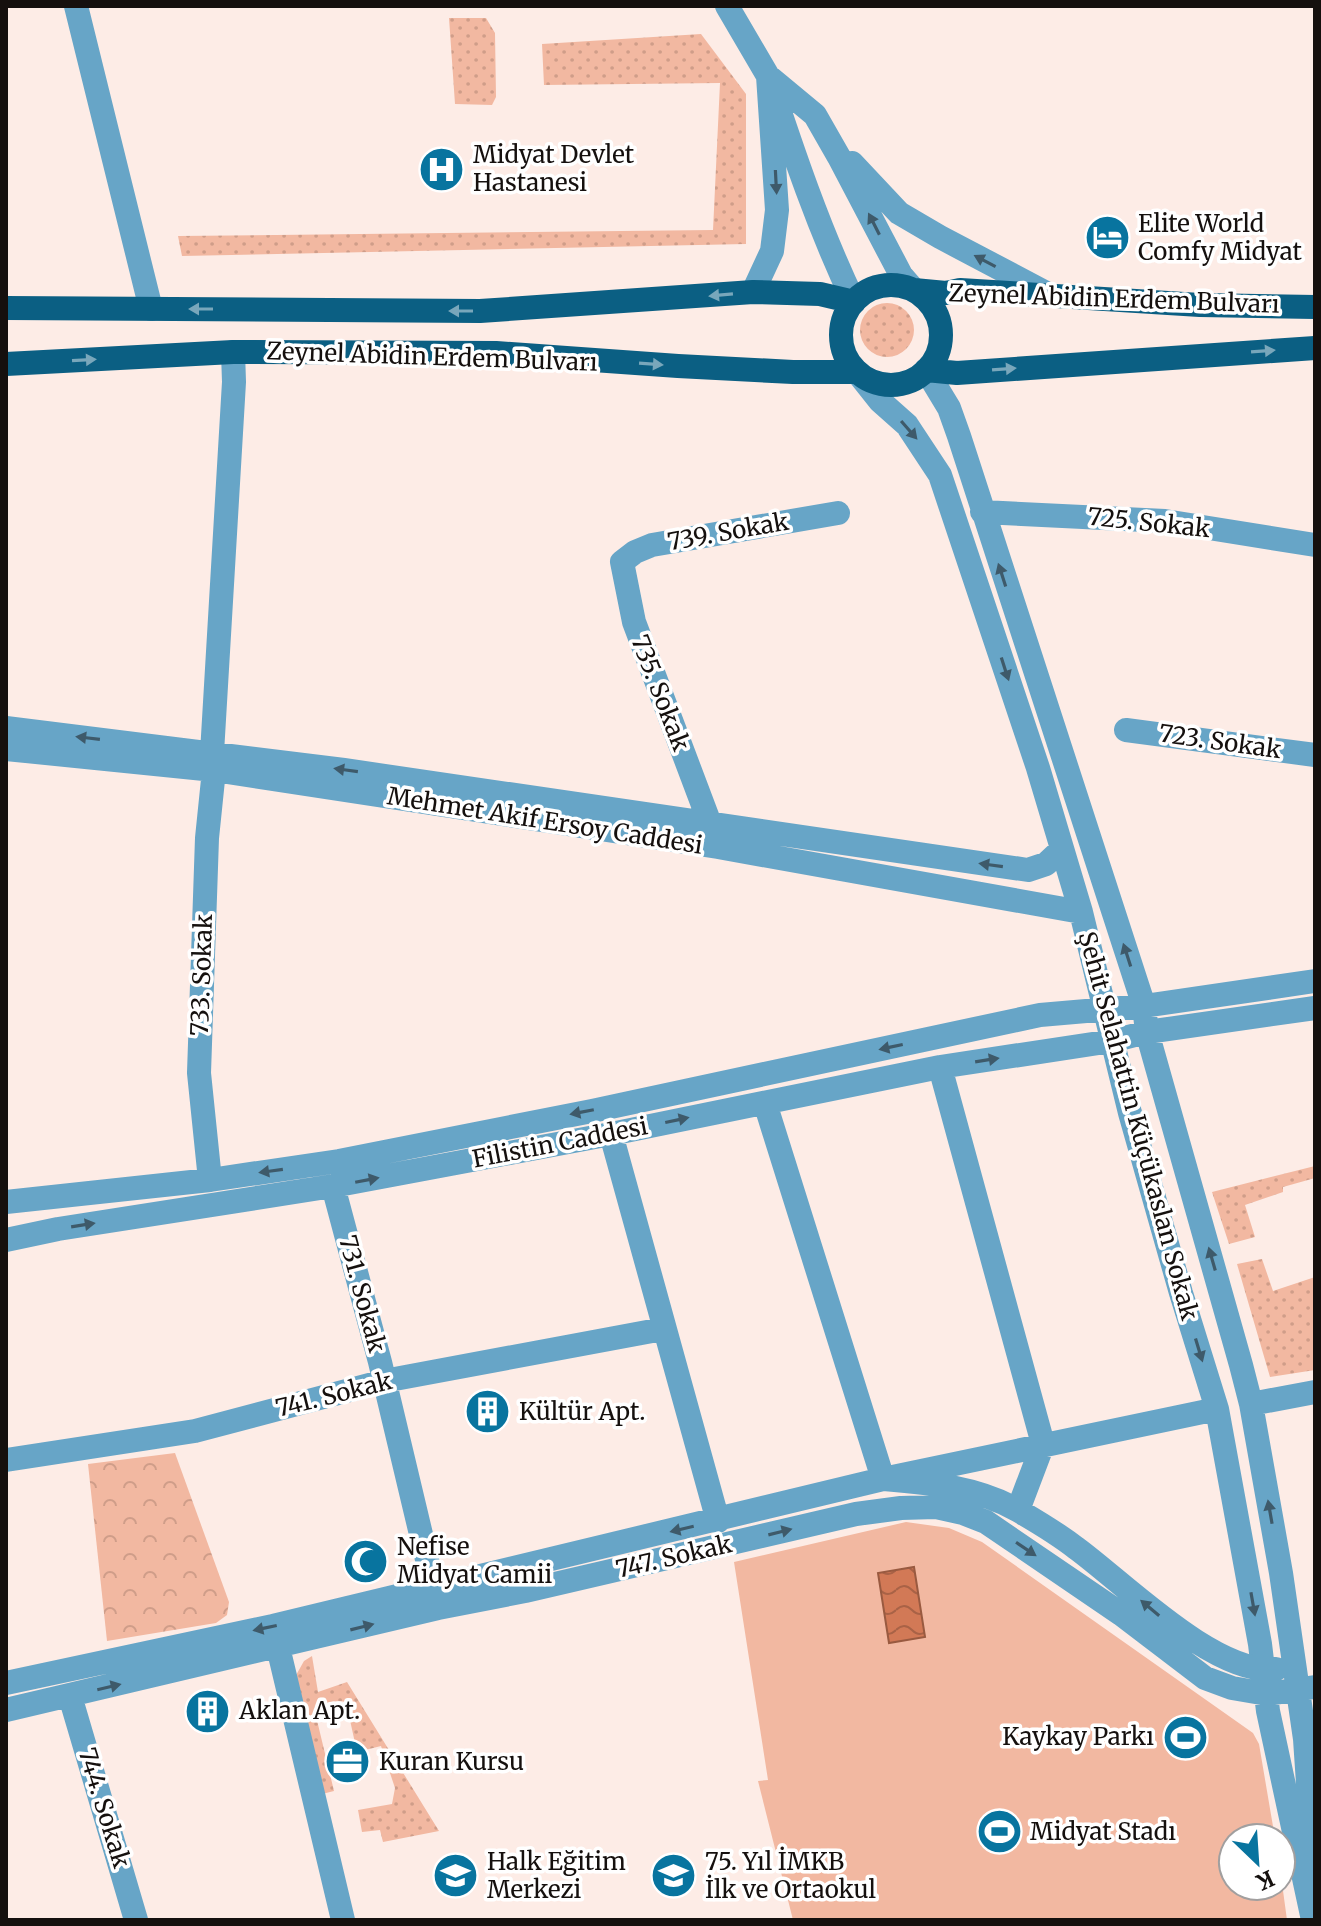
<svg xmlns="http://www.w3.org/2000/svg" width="1321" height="1926" font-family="Merriweather,serif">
  <defs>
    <pattern id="grass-dots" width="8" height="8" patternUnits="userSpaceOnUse" patternTransform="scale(2)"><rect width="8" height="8" fill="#f2b8a1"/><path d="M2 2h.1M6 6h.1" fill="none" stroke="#cf9d89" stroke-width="1.8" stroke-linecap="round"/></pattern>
    <pattern id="park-crowns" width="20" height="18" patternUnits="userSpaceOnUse" patternTransform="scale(2)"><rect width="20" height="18" fill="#f2b8a1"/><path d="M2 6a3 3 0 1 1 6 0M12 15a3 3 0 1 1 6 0" fill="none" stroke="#cf9d89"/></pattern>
    <pattern id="water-waves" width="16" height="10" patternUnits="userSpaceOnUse" patternTransform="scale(2)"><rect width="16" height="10" fill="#d27956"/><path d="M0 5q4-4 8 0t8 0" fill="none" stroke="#a96246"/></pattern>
  </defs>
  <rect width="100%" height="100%" fill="#fdece6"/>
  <path fill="url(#grass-dots)" d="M449,18h37l9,15 1,64 -4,8 -37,-1z
    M701,34l45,60v150l-564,12 -4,-20 535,-6 7,-147 -176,2 -2,-41z
    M860 330a27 27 0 1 1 54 0a27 27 0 1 1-54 0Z
    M1315,1166v12l-32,9v5l-38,13 10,32 -26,7 -17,-52z
    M1262,1259l11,32 42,-14v93l-45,7 -33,-113z
    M312,1656l6,36 29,-10 92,149 -56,11 -3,-12 -18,2 -4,-22 34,-6 3,-16 -14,-42 -24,6 -11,-50c-13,-3 -20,1 -31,10l19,79 -12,3 -27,-117 9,-16z"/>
  <path fill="url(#park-crowns)" d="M175,1453l54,149 -2,13 -11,8 -109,18 -19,-177z"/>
  <path fill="#f2b8a1" d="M906,1522l43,6 33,14 271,191 6,11 16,94h-42v48h48v-10l6,44h-494l-35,-139 10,-1 -34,-218z"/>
  <path fill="url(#water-waves)" stroke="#995a40" stroke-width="2" d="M914,1567l11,70 -36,6 -11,-70z"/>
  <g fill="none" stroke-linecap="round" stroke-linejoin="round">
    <path stroke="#67a5c7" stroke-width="24" d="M76,6l75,303
      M727,6l41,70 9,134 -5,41 -19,41
      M852,163l47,50 41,24 112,59
      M854,302c-35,-73 -61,-150 -86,-226l47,39 24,42 62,118 13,15
      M926,370l23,38 10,28 185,570 3,26 94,333 10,39 30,169 24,166 8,118
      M857,372l23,29 27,24 33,50 98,293 43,144 49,201 51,180 36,116 43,235 8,67 45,209
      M982,512l183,9 150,24
      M6,728l338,42 684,100 18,-6 16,-15
      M1126,730l189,25
      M6,749l208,21 504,77 363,65
      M212,753l22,-371 -1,-30
      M709,821l-75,-199 -12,-60 13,-10 17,-7 186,-32
      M940,1067l103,377 -25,66
      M765,1103l118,376 334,-70
      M611,1134l107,387
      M210,1180l-11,-107 8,-235 7,-68
      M333,1186l47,176 54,227
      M6,1202l204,-22 129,-19 253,-50 448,-96 104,-9 171,-25
      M6,1240l52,-11 275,-43 278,-52 329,-67 172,-26 35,-9 168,-24
      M1251,1404l64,-12
      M6,1460l189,-29 189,-50 279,-52
      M278,1647l65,273
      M6,1683l267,-57 610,-147c47,4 95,8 136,32 19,11 39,23 57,37 47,34 139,128 200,121
      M70,1696l66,224
      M6,1710l432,-102 87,-17 331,-77 45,-6 35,-1 27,6 23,9 135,92 84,64 27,10 35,6 48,-7"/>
    <path stroke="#0b5f83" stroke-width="24" d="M841 335a50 50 0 1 1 100 0a50 50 0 1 1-100 0Z
      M914,290l32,3 14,-3 240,15 115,2
      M6,308l474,3 273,-19 67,2 34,8
      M6,364l227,-12 263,1 182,13 115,6h64
      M926,370l31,3 358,-25"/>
  </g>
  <defs><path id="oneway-solid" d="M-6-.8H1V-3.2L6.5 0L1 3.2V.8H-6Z" transform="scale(2)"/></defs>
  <g fill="#3e5a6a">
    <use href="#oneway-solid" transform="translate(776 182) rotate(87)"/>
    <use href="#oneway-solid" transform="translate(874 224) rotate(-117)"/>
    <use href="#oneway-solid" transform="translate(985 261) rotate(-152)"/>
    <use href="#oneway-solid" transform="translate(909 430) rotate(49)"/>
    <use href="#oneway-solid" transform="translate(1002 575) rotate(-108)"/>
    <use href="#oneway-solid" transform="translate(1005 669) rotate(72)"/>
    <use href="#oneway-solid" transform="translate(88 738) rotate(-173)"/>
    <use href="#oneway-solid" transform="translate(346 770) rotate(-172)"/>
    <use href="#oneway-solid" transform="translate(991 865) rotate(-172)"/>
    <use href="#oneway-solid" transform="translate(1127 955) rotate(-108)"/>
    <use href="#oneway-solid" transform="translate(891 1047) rotate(168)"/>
    <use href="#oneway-solid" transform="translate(987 1060) rotate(-9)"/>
    <use href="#oneway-solid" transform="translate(582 1112) rotate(169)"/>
    <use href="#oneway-solid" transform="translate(677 1120) rotate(-12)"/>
    <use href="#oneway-solid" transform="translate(271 1171) rotate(172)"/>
    <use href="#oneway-solid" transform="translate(367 1180) rotate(-11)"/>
    <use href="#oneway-solid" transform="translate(83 1225) rotate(-9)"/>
    <use href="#oneway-solid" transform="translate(1212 1259) rotate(-106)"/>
    <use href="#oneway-solid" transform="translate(1199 1350) rotate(73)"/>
    <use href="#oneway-solid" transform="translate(1270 1512) rotate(-100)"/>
    <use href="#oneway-solid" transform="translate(682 1529) rotate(167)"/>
    <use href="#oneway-solid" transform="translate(780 1532) rotate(-14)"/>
    <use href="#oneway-solid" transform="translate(1026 1549) rotate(34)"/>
    <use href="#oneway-solid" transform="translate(1253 1604) rotate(80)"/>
    <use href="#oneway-solid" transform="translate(1150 1608) rotate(-140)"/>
    <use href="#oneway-solid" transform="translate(362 1627) rotate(-14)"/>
    <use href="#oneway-solid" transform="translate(265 1628) rotate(168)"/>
    <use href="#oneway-solid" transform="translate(109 1687) rotate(-13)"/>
  </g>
  <g fill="#79a7bb">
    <use href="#oneway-solid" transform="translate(721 295) rotate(175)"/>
    <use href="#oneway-solid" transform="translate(201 309) rotate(-180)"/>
    <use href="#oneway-solid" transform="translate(461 311) rotate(-180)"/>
    <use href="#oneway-solid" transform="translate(1263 351) rotate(-4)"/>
    <use href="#oneway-solid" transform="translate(84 360) rotate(-3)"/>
    <use href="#oneway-solid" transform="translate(651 364) rotate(4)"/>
    <use href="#oneway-solid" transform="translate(1004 369) rotate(-4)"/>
  </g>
  <defs>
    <symbol id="hospital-disc" viewBox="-11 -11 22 22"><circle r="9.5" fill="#08749f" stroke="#fff"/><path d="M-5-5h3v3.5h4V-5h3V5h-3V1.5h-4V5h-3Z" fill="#fff"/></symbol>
    <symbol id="hotel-disc" viewBox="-11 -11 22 22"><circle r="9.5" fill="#08749f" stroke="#fff"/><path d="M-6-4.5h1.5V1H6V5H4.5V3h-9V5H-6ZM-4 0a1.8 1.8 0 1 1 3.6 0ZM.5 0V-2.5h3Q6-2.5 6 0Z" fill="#fff"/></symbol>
    <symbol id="building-disc" viewBox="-11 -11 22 22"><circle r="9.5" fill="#08749f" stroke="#fff"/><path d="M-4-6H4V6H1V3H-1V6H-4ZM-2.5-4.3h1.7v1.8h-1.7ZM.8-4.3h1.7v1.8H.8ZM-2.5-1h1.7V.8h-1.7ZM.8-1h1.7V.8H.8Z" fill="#fff"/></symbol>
    <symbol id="mosque-disc" viewBox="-11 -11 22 22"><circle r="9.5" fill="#08749f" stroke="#fff"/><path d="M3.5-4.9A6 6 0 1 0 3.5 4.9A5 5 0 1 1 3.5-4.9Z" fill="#fff"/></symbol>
    <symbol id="stadium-disc" viewBox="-11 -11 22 22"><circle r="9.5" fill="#08749f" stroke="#fff"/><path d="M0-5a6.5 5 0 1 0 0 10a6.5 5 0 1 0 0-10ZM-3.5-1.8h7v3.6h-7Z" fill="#fff"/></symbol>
    <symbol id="office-disc" viewBox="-11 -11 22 22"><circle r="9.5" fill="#08749f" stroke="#fff"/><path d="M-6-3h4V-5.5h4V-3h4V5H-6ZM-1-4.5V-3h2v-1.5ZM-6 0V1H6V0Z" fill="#fff"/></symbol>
    <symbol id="school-disc" viewBox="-11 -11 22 22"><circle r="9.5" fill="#08749f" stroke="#fff"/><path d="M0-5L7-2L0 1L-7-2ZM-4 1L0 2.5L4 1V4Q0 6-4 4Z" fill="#fff"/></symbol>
  </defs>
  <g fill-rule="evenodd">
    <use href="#hospital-disc" x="416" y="144" width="51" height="51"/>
    <use href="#hotel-disc" x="1082" y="212" width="51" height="51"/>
    <use href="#building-disc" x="462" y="1386" width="51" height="51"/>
    <use href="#mosque-disc" x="340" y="1536" width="51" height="51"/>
    <use href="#building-disc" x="182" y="1686" width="51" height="51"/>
    <use href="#stadium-disc" x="1160" y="1712" width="51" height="51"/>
    <use href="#office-disc" x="322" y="1736" width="51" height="51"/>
    <use href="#stadium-disc" x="974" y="1806" width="51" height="51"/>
    <use href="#school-disc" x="430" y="1850" width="51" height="51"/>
    <use href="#school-disc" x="648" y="1850" width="51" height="51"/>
  </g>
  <g text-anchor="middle" stroke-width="7" stroke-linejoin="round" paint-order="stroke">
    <g font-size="24" fill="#15100e" stroke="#fff" text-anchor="start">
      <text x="473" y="163">Midyat Devlet<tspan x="473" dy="28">Hastanesi</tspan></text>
      <text x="1138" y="232">Elite World<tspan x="1138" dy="28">Comfy Midyat</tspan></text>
      <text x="519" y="1420">Kültür Apt.</text>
      <text x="397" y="1555">Nefise<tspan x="397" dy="28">Midyat Camii</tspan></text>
      <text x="239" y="1719">Aklan Apt.</text>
      <text x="1154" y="1745" text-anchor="end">Kaykay Parkı</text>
      <text x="379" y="1770">Kuran Kursu</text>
      <text x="1030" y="1840">Midyat Stadı</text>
      <text x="487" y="1870">Halk Eğitim<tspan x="487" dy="28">Merkezi</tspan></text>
      <text x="705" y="1870">75. Yıl İMKB<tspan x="705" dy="28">İlk ve Ortaokul</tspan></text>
    </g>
    <g font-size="24" fill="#15100e" stroke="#fff">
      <text transform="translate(1114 299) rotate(2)" y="8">Zeynel Abidin Erdem Bulvarı</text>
      <text transform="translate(432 357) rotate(2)" y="8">Zeynel Abidin Erdem Bulvarı</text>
      <text transform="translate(1149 523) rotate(6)" y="8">725. Sokak</text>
      <text transform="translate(728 532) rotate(-10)" y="8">739. Sokak</text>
      <text transform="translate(660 693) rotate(69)" y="8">735. Sokak</text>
      <text transform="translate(1220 742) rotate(8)" y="8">723. Sokak</text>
      <text transform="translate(545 821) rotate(9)" y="8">Mehmet Akif Ersoy Caddesi</text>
      <text transform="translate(202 975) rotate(-88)" y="8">733. Sokak</text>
      <text transform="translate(1138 1126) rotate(75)" y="8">Şehit Selahattin Küçükaslan Sokak</text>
      <text transform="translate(560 1143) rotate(-11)" y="8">Filistin Caddesi</text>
      <text transform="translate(362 1294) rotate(75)" y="8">731. Sokak</text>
      <text transform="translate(334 1395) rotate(-14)" y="8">741. Sokak</text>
      <text transform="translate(674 1557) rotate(-13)" y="8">747. Sokak</text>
      <text transform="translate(104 1808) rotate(73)" y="8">744. Sokak</text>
    </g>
  </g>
  <rect width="1321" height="1926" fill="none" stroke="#15100e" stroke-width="16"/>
  <g transform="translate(1257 1862) rotate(155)"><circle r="38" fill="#ffffff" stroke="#a19f9f" stroke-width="2"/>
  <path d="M0-6L14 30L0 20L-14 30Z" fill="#08749f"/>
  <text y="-12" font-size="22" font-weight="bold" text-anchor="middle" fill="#15100e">K</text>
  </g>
</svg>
